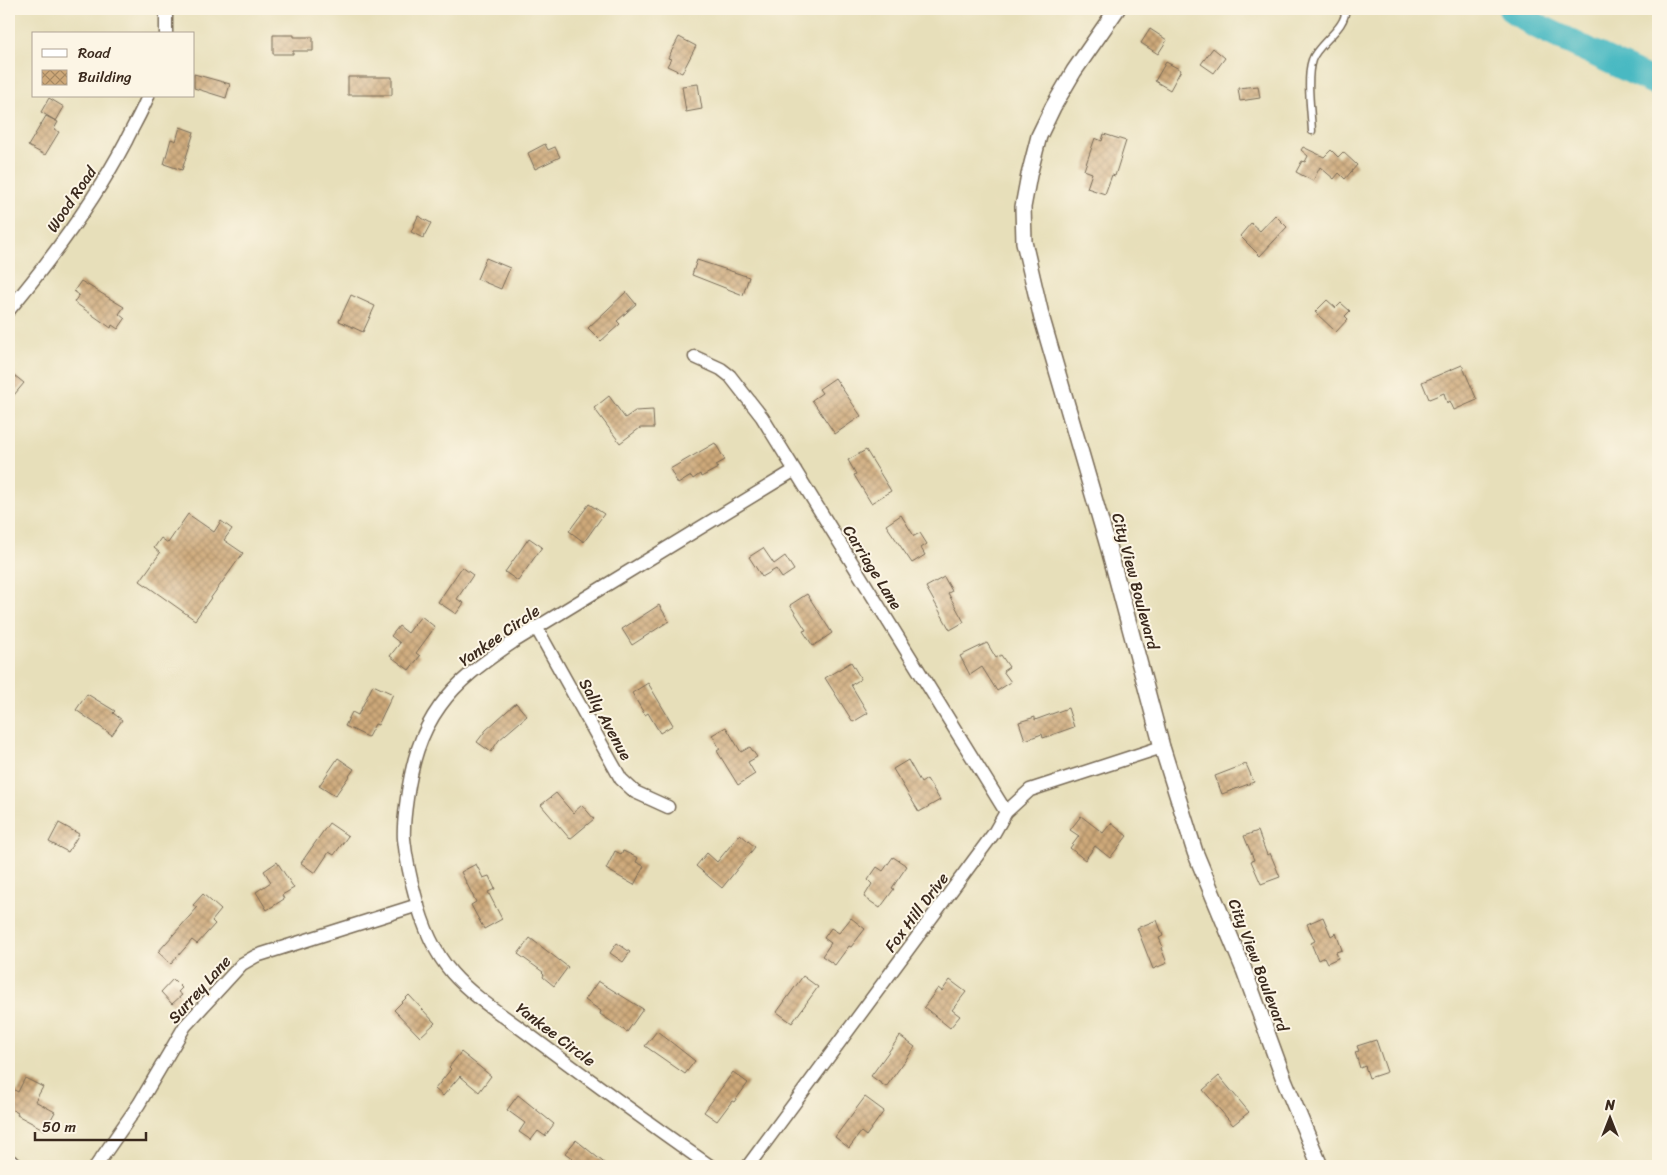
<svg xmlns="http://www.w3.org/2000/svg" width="1667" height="1175" font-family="Sriracha,sans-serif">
  <defs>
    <pattern id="building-cross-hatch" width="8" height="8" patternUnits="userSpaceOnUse" patternTransform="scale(1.25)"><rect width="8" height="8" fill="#cea97a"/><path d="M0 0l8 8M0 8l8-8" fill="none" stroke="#a88a63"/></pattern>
  </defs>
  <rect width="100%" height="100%" fill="#fcf5e5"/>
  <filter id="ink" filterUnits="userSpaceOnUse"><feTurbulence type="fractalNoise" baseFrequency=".02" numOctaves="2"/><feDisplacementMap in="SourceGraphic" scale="10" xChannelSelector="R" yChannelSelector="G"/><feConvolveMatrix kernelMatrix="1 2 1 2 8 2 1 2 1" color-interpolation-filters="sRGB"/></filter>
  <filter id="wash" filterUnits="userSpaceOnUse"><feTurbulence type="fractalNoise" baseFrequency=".0096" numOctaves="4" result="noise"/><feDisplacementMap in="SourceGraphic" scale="20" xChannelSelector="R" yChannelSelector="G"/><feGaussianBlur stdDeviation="1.12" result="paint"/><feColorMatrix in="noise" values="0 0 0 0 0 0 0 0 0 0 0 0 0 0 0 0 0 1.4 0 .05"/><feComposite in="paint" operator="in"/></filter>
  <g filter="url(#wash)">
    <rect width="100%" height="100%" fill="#e7dfba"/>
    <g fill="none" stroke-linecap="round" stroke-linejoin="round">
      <path stroke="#4ab9c2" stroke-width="26" d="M1511,9l22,15 125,60"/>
    </g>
    <g id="blocks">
      <path fill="url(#building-cross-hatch)" d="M1150,29l17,11 -9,14 -17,-11z
        M273,35h21v2h19v14h-20v3h-20z
        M679,37l17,9 -14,27 -15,-7 4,-7 -3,-1z
        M1213,48l12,10 -11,15 -13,-9z
        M1166,62l15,8 -11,20 -15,-9z
        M194,74l36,10 -4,14 -32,-10z
        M348,77h44v18h-44z
        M698,84l4,25 -16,3 -4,-26z
        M1258,86l2,12 -20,3 -2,-13z
        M49,98l15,9 -8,14 -15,-9z
        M46,116l12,6 -4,7 5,3 -14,23 -17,-9z
        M180,127l14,5 -12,38 -18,-6 7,-25 5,2z
        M1104,134l22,7 -11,35 -3,-1 -7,19 -18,-6 5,-15 -8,-3 11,-32 7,3z
        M545,144l3,6 7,-3 5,10 -25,12 -7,-16z
        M1303,147l21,10 7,-7 7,7 5,-5 14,13 -12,14 -6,-6 -5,6 -14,-12 -7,14 -17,-9 6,-11 3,1 3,-6 -7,-6z
        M1275,215l12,12 -27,29 -20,-20 11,-13 9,8z
        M418,216l13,7 -8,15 -12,-6z
        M486,258l24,10 -9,21 -24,-10z
        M697,260l52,17 -6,18 -51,-20z
        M81,281l43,26 -5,7 6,5 -7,10 -6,-4 -1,3 -37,-26 5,-7 -5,-4z
        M626,292l10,12 -19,17 3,3 -19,17 -13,-13z
        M351,295l24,11 -12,26 -24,-11z
        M1327,300l9,8 5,-5 9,8 -5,5 3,3 -12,13 -21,-20z
        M1462,365l15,35 -23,10 -4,-9 -3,2 -3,-10 -15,6 -7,-17z
        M9,371l15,12 -15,18z
        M835,378l26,38 -26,18 -23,-34 10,-7 -3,-4z
        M609,396l16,22 10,-7 18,-1 1,18h-14l-20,15 -26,-35z
        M715,443l10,17 -9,5 2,3 -17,9 -1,-3 -7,5 -2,-3 -13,8 -8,-15z
        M866,450l25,41 -20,12 -17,-28 2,-1 -8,-14z
        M589,504l15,10 -20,28 -15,-11z
        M188,514l26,18 7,-11 11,8 -8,11 19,13 -48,67 -55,-39 20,-28 -6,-5 7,-10 7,5z
        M901,515l13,21 6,-3 7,11 -6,4 4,7 -13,8 -26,-38z
        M529,538l13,9 -24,34 -13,-9z
        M763,548l11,16 11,-8 9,14 -12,8 -6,-9 -14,8 -13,-20z
        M462,567l11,8 -16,24 7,4 -8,11 -18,-12z
        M944,577l8,14 -4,2 16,29 -14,8 -24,-43z
        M807,594l25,39 -19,13 -10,-15 3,-1 -16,-25z
        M659,605l10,16 -37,24 -10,-16z
        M421,616l14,11 -19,26 4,3 -11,14 -19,-14 10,-13 -9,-7 8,-10 9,7z
        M987,643l9,15 5,-3 8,12 -6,4 8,11 -14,9 -15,-24 -12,8 -10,-19z
        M851,662l10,17 -10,6 17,28 -15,9 -28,-44z
        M648,683l25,42 -13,8 -12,-20 -3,2 -13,-22z
        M373,685l20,9 -15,31 -3,-1 -7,13 -23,-11 7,-14 6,3z
        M87,694l28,17 -2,2 9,7 -10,15 -36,-25z
        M516,703l11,13 -28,24 -8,12 -14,-10 9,-12z
        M1068,708l6,19 -31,11 -1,-4 -17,6 -6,-18 16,-5v3z
        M726,727l15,25 9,-5 7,10 -9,5 7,12 -17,11 -21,-34 3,-2 -8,-14z
        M338,758l16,11 -19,27 -16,-10z
        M908,760l13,23 6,-4 13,21 -21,12 -26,-43z
        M1246,764l8,18 -32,12 -7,-18z
        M556,793l17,20 9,-8 12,14 -24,20 -29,-34z
        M1081,816l22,17 8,-10 16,13 -17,22 -15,-12 -10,14 -15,-12 9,-12 -9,-6z
        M59,823l20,11 -11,18 -19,-10z
        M329,823l19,13 -14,19 -5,-3 -14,21 -14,-10z
        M1258,831l9,24 3,-2 10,24 -19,7 -10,-23 3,-1 -10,-24z
        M740,834l15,13 -33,41 -26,-22 11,-13 10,9z
        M615,851l6,3 2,-3 15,7 -2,4 8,4 -10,19 -28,-16z
        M893,857l14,9 -15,22 2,1 -14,19 -16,-11 8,-13 -4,-4 9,-13 6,4z
        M277,862l17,26 -12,7 2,4 -17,11 -11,-18 15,-10 -7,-11z
        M476,864l7,14 6,-2 6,13 -7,3 14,27 -18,10 -13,-24 5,-3 -15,-30z
        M203,894l18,16 -9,11 3,3 -18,20 -5,-4 -21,24 -13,-12 39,-44 -4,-3z
        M1323,917l8,19 5,-3 6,17 -6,2 2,6 -11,5 -3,-6 -6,3 -7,-17 4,-2 -8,-17z
        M851,918l14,11 -14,18 -2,-1 -14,19 -13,-9 9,-13 -7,-5 7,-10 8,5z
        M1157,920l6,16 -4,2 4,9 -2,1 6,15 -14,6 -16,-41z
        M530,938l38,29 -14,19 -11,-9 1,-2 -2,-2 1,-1 -25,-18z
        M617,943l13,9 -7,10 -13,-9z
        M803,976l15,11 -26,36 -15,-11z
        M173,979l9,9 -4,4 4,3 -10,9 -11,-12z
        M950,980l16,12 -14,18 8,6 -10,12 -26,-21 14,-19 4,3z
        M598,981l45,28 -16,23 -27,-18 1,-3 -16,-11z
        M409,995l26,28 -15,14 -26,-27z
        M657,1031l38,30 -10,13 -40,-28z
        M900,1036l15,11 -29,40 -15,-11z
        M1376,1040l11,32 -18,6 -4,-12 -5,2 -5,-16 4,-1 -2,-5z
        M461,1052l30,24 -12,16 -19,-16 -17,20 -8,-7 16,-20 -2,-2z
        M733,1072l15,11 -14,19 -2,-1 -15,20 -13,-9z
        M1219,1076l30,36 -16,13 -30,-35z
        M25,1078l18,9 -8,14 20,11 -10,18 -28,-15 1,-2 -9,-5v-21l9,5z
        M518,1095l36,29 -9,12 -7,-5 -7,9 -12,-8 6,-9 -18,-13z
        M865,1097l19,14 -18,25 -5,-4 -12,16 -14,-11z
        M576,1140l32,26h-31l-6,-5 2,-2 -8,-6z"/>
    </g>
  </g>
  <g filter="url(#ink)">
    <use href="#blocks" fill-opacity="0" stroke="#776955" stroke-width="1"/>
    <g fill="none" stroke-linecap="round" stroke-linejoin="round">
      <defs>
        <path id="service" d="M1312,131c-1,-19 -6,-54 0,-71 5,-16 36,-33 33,-51"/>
        <path id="minor" d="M166,9v25
          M9,310c44,-53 85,-108 117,-169 7,-15 16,-29 22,-45
          M695,357l26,12 9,7 32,41 244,395
          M536,627l85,152 14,13 33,15
          M9,1160l9,6
          M96,1166l43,-62 46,-78 57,-62 14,-8 162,-51
          M710,1166c-60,-42 -119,-85 -178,-129 -26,-20 -58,-39 -80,-64 -19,-22 -30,-50 -37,-78 -5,-18 -9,-37 -11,-56 -1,-13 1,-27 3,-41 5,-34 12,-63 33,-92 19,-27 46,-45 73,-64l282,-172
          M748,1166l246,-333 12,-21 24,-22 132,-43"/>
        <path id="tertiary" d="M1117,9l-43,62 -21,36 -14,29 -10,39 -6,32 1,35 18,77 66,227 54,201 33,105 49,118 41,112 35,84"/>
      </defs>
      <use href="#service" stroke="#776955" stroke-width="9"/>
      <use href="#minor" stroke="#776955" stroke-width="15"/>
      <use href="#tertiary" stroke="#776955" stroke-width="18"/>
      <use href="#service" stroke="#fff" stroke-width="6"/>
      <use href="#minor" stroke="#fff" stroke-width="12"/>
      <use href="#tertiary" stroke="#fff" stroke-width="15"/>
    </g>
  </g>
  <g text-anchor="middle" stroke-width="4" stroke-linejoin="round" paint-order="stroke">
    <g font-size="16" fill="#3b2a1e" stroke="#fcf5e5">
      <text transform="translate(71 199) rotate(-56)" y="6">Wood Road</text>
      <text transform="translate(873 567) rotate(58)" y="6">Carriage Lane</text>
      <text transform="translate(1136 581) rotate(75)" y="6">City View Boulevard</text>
      <text transform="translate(499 635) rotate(-35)" y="6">Yankee Circle</text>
      <text transform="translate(606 719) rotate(61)" y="6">Sally Avenue</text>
      <text transform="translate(916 912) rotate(-53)" y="6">Fox Hill Drive</text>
      <text transform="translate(1259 965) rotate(69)" y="6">City View Boulevard</text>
      <text transform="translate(199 989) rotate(-48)" y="6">Surrey Lane</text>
      <text transform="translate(556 1034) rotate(37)" y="6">Yankee Circle</text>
    </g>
  </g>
  <rect width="1667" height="1175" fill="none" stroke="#fcf5e5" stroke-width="30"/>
  <rect x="32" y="32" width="162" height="65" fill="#fcf5e5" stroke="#afa495"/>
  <rect x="42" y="49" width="25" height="8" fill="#ffffff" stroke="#afa495"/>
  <text x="78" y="58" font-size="15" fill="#3b2a1e">Road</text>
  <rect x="42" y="70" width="25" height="15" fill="url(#building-cross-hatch)" stroke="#afa495"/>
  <text x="78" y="82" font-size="15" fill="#3b2a1e">Building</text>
  <g transform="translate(1610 1118)" stroke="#fcf5e5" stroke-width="4" paint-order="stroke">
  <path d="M0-4L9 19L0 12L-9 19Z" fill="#3b2a1e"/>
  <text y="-8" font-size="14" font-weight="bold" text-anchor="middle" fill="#3b2a1e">N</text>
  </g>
  <path d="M35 1132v8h111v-8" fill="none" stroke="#3b2a1e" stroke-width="2.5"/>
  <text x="42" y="1132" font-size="15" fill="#3b2a1e" stroke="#fcf5e5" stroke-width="4" paint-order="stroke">50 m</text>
</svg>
